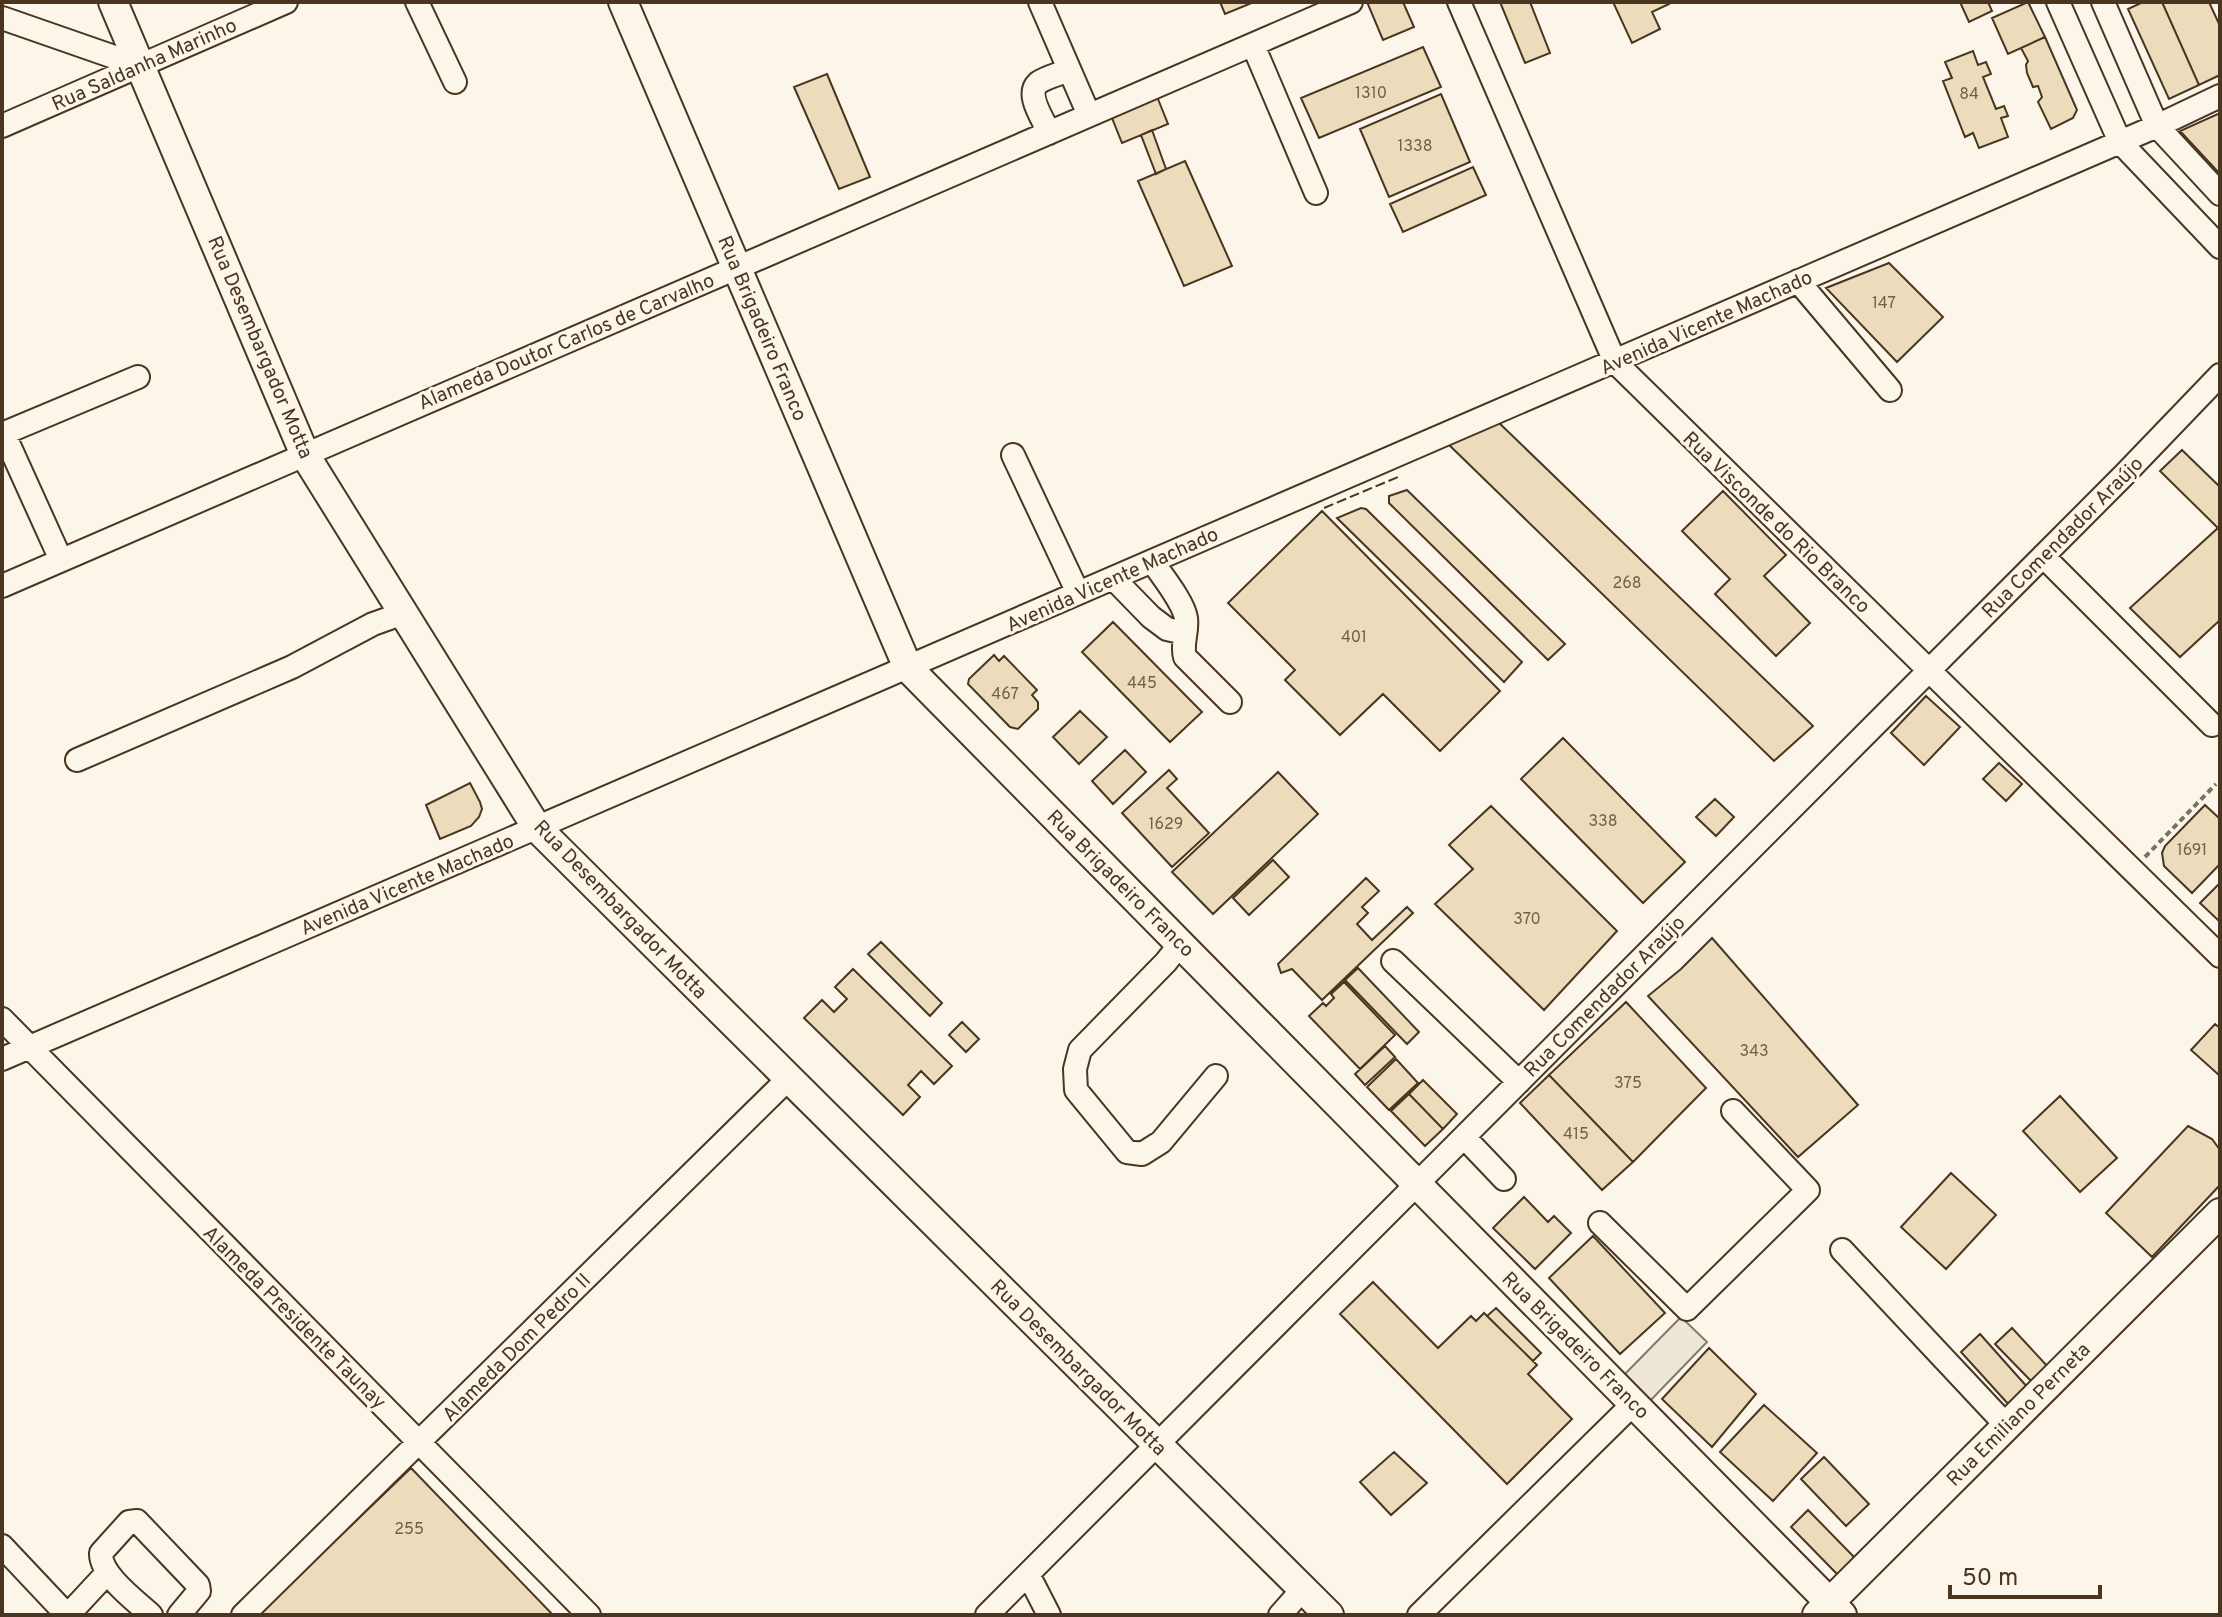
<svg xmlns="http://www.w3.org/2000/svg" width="2222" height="1617" font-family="Overpass,sans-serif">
  <rect width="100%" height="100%" fill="#fbf6e9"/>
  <path fill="#ede6d9" stroke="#887966" stroke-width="2" d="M1681,1317l26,25 -60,62 -27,-25z"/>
  <path fill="#ecdcbc" stroke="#4a3520" stroke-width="2" d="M1220,2h34l-29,12z
    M1367,2h36l11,25 -31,13z
    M1500,2h30l20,51 -25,10z
    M1613,2h55l1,2 -17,8 8,17 -28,14z
    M1960,2h28l4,9 -23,11z
    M2028,2l17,35 -37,17 -16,-36z
    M2143,2h19l37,83 -30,14 -41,-90z
    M2162,2h47l11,24v49l-21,10z
    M2045,37l32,73 -4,8 -22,11 -13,-27 4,-5 -4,-11 -5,1 -6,-14 -1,-8 2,-4 -7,-13z
    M1423,47l18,40 -122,51 -18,-40z
    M1973,51l5,14 8,-3 5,12 -8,3 13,32 8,-3 4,10 -7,2 7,19 -29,11 -6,-15 -8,4 -22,-56 9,-3 -7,-16z
    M827,74l43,103 -31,12 -45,-102z
    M1156,94l12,30 -46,19 -12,-30z
    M1441,94l29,68 -81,35 -29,-68z
    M2220,113v61l-40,-43z
    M1152,130l14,39 -10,5 -15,-39z
    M1185,161l47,105 -48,20 -46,-105z
    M1473,167l13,28 -83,37 -13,-28z
    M1889,263l54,54 -46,45 -71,-74z
    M1495,419l318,307 -39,35 -331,-322z
    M2182,450l38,37v43l-60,-59z
    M1407,490l158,154 -17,16 -159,-157v-7z
    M1723,491l63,64 -22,21 46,47 -34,33 -61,-62 15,-15 -48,-48z
    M1361,508l5,1 156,153 -18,20 -167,-164z
    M1322,511l178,180 -60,60 -57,-57 -43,41 -55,-55 10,-10 -67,-67z
    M2218,528l2,2v90l-40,37 -50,-49z
    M1113,622l89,90 -32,30 -88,-90z
    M994,655l5,6 5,-5 33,34 -5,5 6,7v7l-20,20 -8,-2 -42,-43 1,-5z
    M1926,696l34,31 -36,38 -33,-32z
    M1080,711l27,26 -28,27 -26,-27z
    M1563,738l122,124 -42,41 -122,-124z
    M1125,750l21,22 -33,32 -21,-23z
    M1999,763l23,21 -16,17 -23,-22z
    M1169,770l8,9 -10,9 42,45 -37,34 -50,-54z
    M1278,772l40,42 -105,100 -41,-42z
    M470,783l10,19 2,7 -3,8 -8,9 -31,13 -14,-34z
    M1715,799l19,18 -18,19 -20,-19z
    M2205,805l15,14v45l-28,29 -28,-27 -2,-13 3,-7z
    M1491,806l126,125 -73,79 -109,-106 38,-35 -24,-24z
    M1273,860l16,17 -40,38 -16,-17z
    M1366,878l13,13 -17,16 6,6 -11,11 15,16 35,-33 6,6 -91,87 -30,-31 -11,4 -3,-9z
    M2220,883v39l-20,-19z
    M1712,938l146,167 -60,52 -150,-161 33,-27z
    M881,942l61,61 -12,13 -62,-62z
    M1358,968l61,64 -12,12 -62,-64z
    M853,969l99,97 -18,18 -13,-13 -13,14 12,12 -17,18 -99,-97 18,-18 12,12 13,-13 -12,-12z
    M1344,982l51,53 -35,34 -51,-53 14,-13 3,3 8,-8 -3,-4z
    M1626,1002l80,86 -73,74 -84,-87z
    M962,1022l17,17 -13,13 -17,-17z
    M2215,1024l5,4v48l-29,-26z
    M1385,1046l10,11 -30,28 -10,-11z
    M1396,1059l22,24 -29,27 -22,-23z
    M1549,1075l84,87 -31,28 -82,-87z
    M1423,1080l34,34 -14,15 -34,-35z
    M1409,1094l34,35 -18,17 -34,-35z
    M2060,1096l57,62 -37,34 -57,-61z
    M2188,1126l24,13 8,11v35l-68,72 -46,-44z
    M1951,1173l45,42 -50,54 -45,-42z
    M1524,1197l24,25 6,-6 17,17 -36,36 -42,-41z
    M1593,1236l72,77 -45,41 -71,-76z
    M1373,1282l65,66 33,-32 5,5 8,-8 53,52 -9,9 44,45 -65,65 -167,-170z
    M1496,1308l45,45 -8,8 -46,-45z
    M2012,1328l37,40 -16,15 -38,-39z
    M1980,1334l49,55 -19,17 -49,-54z
    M1709,1348l47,46 -44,53 -50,-48z
    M1764,1405l53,48 -44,48 -53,-49z
    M1394,1452l33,31 -36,32 -31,-33z
    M1824,1457l45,47 -23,22 -45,-47z
    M411,1468l142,147h-297l30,-27z
    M1808,1510l47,48 -17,17 -47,-48z"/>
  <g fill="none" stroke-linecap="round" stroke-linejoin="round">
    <defs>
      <path id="minor" d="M417,2l38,80
        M1040,2l49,113
        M1459,2l156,360 605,594
        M2058,2l62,140 100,105
        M2103,2l54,124 63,68
        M2,18l138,48
        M1253,45l63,148
        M2,126l284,-124
        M1049,133c-5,-13 -24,-38 -11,-50 8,-6 22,-9 31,-13
        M1798,281l92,109
        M2,434l136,-57
        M4,434l57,126
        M1013,455l65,138
        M2043,556l169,169
        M1152,561c10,15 31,40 34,57 2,14 -5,26 -1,39l45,45
        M1113,578l38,39 16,12 18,4
        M2,586l1349,-584
        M77,760l215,-93 81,-43 31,-11
        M1180,944l-14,18 -86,88 -5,19 1,21 51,62 15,2 19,-12 55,-66
        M1393,961l126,121
        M2,1019l587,596
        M2,1059l2155,-933 63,-30
        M1464,1137l40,42
        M1600,1223l87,86 121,-119 -75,-79
        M1842,1250l165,176
        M2,1546l65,69
        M1028,1574l21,41
        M68,1615l39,-42
        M151,1615c-15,-14 -51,-40 -50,-62l28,-31 8,-1 61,64 1,6 -20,24
        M243,1615l546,-537
        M987,1615l1137,-1140 96,-100
        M1280,1615l23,-26
        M1419,1615l214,-211"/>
      <path id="major" d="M113,2l192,453 232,373 792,787
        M623,2l285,666 934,947
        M1817,1615l403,-402"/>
    </defs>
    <use href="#minor" stroke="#4a3520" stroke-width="26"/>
    <use href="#major" stroke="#4a3520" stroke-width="32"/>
    <path stroke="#7f6f5c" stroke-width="4" stroke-dasharray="6 4" stroke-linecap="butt" d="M2145,857l71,-73"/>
    <use href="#minor" stroke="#fbf6e9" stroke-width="22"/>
    <use href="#major" stroke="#fbf6e9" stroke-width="28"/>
    <path stroke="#4a3520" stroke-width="2" stroke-dasharray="10 4" stroke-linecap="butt" d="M1324,508l74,-31"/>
  </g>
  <g text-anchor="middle" stroke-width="6" stroke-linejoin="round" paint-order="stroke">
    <g font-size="16" fill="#725f47">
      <text x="1371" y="98">1310</text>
      <text x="1969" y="99">84</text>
      <text x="1415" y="151">1338</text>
      <text x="1884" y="308">147</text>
      <text x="1627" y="588">268</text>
      <text x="1354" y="642">401</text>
      <text x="1142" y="688">445</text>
      <text x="1005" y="699">467</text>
      <text x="1603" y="826">338</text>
      <text x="1166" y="829">1629</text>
      <text x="2192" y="855">1691</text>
      <text x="1527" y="924">370</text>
      <text x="1754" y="1056">343</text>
      <text x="1628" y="1088">375</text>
      <text x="1576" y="1139">415</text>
      <text x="409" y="1534">255</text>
    </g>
    <g font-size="20" fill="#4a3520" stroke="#fbf6e9">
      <text transform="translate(144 64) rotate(-24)" y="7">Rua Saldanha Marinho</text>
      <text transform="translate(1706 322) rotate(-24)" y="7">Avenida Vicente Machado</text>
      <text transform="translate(763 328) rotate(67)" y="7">Rua Brigadeiro Franco</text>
      <text transform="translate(566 341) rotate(-23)" y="7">Alameda Doutor Carlos de Carvalho</text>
      <text transform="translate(261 347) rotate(67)" y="7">Rua Desembargador Motta</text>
      <text transform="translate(1777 522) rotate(44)" y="7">Rua Visconde do Rio Branco</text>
      <text transform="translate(2062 537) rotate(-45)" y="7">Rua Comendador Araújo</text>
      <text transform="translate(1112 579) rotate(-24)" y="7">Avenida Vicente Machado</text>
      <text transform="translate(1121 883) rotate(45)" y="7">Rua Brigadeiro Franco</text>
      <text transform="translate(407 884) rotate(-23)" y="7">Avenida Vicente Machado</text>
      <text transform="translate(621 909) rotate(46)" y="7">Rua Desembargador Motta</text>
      <text transform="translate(1604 996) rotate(-45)" y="7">Rua Comendador Araújo</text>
      <text transform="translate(295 1317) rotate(45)" y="7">Alameda Presidente Taunay</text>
      <text transform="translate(1576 1345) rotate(45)" y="7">Rua Brigadeiro Franco</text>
      <text transform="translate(516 1347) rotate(-45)" y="7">Alameda Dom Pedro II</text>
      <text transform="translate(1079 1367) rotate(45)" y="7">Rua Desembargador Motta</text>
      <text transform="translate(2018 1414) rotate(-45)" y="7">Rua Emiliano Perneta</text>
    </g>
  </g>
  <rect width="2222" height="1617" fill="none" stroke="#4a3520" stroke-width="8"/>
  <path d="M1950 1585v12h150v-12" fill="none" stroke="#4a3520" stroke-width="4"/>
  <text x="1962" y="1585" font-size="24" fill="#4a3520" stroke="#fbf6e9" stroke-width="6" paint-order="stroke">50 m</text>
</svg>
